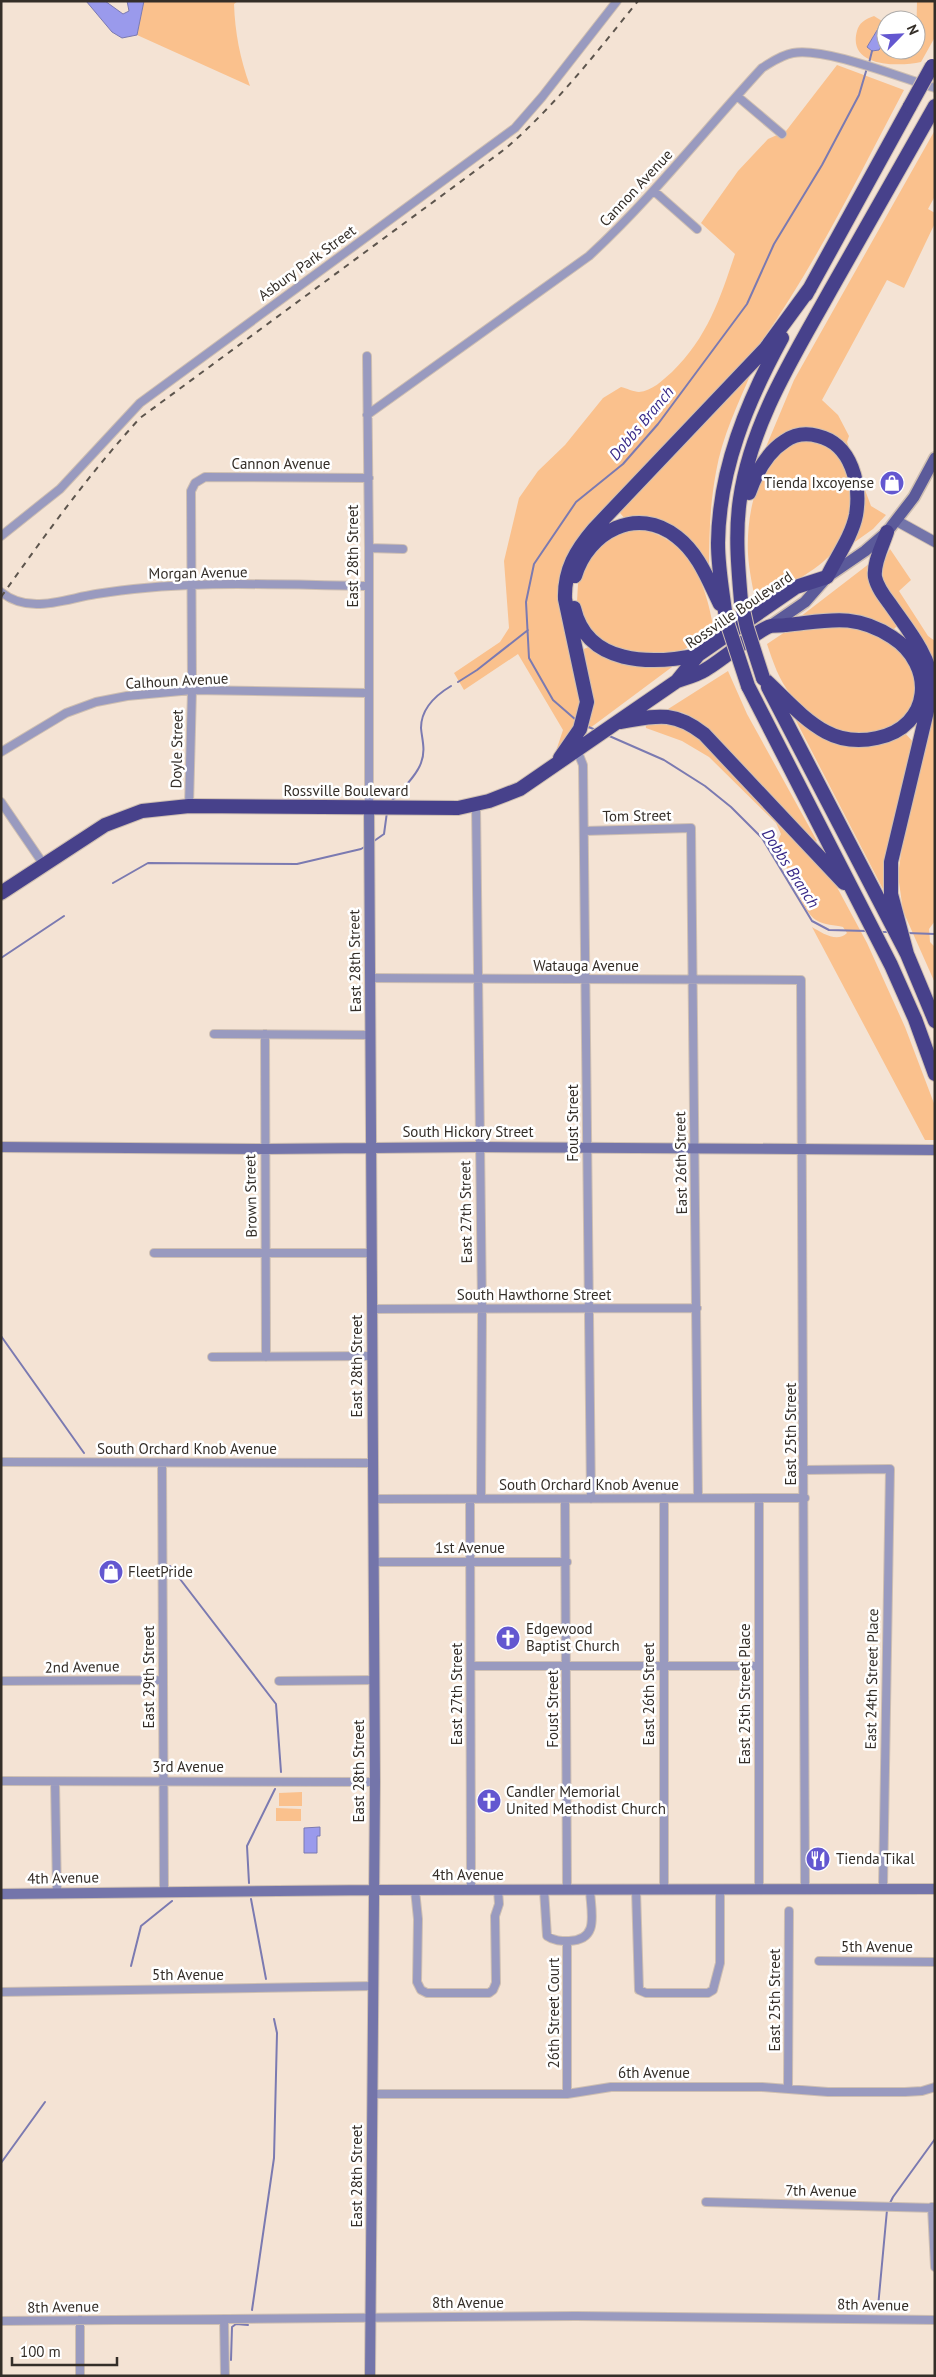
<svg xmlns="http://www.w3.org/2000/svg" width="936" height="2377" font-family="'PT Sans',sans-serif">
  <rect width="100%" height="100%" fill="#f4e3d4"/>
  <path fill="#fac18d" d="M144,1h94l-4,3c1,29 6,54 16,82l-113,-51z
    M917,1h18v36l-14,25c-23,5 -74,5 -64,-31 2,-8 8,-12 17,-15l8,5 -15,26 5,4 7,-1 7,-12v12h30z
    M837,65l67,25c-48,91 -94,186 -155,269l-168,178 -22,45v23l23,99 -13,35 -13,12 7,-21 -45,-76 -54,36 -10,-17 46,-31 9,-14 -5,-67 15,-63 19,-27 27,-26 38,-47 18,-11c5,1 13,5 18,5 13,-1 24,-12 33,-20 35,-34 48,-73 63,-118l-34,-31 37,-52 30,-32 18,-8z
    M935,130v66l-7,13 7,4v10l-31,65 -17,-8 -65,120 16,15 11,21 -2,6 24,64 15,9 -13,14 -28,20 6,-11 2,-75 -39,-34 -51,25 31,-74z
    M752,371c-14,33 -30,66 -36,101 -6,32 -7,64 -7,96l-21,-26 -62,-22 -6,-7v-5z
    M806,440c18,2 31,12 39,28 12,27 7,61 -12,84 -17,20 -54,38 -77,52 -3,-16 -7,-33 -8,-50 -2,-42 10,-105 58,-114z
    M633,528c56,8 72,51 81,102l-29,19 -20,7 -19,1 -38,-9 -26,-28 -5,-18 1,-18 4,-16 21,-28z
    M890,549l21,31 -12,11 29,45 7,5v24l-52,-84 -1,-17z
    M874,560l6,41 17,25 -6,6 -95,-12z
    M813,625c35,0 79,3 96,39 4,9 6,15 6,25 -1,11 -4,23 -12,31 -35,33 -88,8 -112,-25 -12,-15 -18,-33 -24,-51l18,-12z
    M591,646l85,18 -98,73 8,-13 -7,-73z
    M728,671l19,43 70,127 -4,3 -121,-127 -11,-5 -16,-1z
    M935,705v216l-6,8 1,13 5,5v36l-32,-72 -5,-36 5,-35z
    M792,713l41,26 71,-7 11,12 -29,151z
    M645,720l33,2 25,18 128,136 36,67 38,84 30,79v34h-10l-113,-213c10,6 25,16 35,6l-4,-6c-8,-2 -19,-2 -27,-7 -14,-8 -32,-60 -39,-77l4,-9 -5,-11 -67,-66 -27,-16 -36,-13z
    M302,1792v14h-23v-13z
    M276,1808l25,1v12h-25z"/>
  <path fill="#9a9aec" stroke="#7b7ab1" d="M86,1h19l18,13 6,-3 -2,-10h17l-7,34 -15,3 -10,-6z
    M882,22h4v16l-7,12 -7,1 -5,-4z
    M320,1827v9h-3v17h-13v-25z"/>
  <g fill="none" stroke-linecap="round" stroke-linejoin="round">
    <path stroke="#7b7ab1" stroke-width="2" d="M869,63l3,-12
      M458,682l19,-12 51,-40
      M576,720l-23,-20 -24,-42 -3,-56 8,-38 42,-62 47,-38 35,-40 89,-120 27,-60 48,-79 37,-70 8,-27
      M586,726l10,4
      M607,735l57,25 41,26 26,21 31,31 50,83 17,9 38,1
      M390,803c10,-12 26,-26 31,-40 5,-13 1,-23 0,-35 0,-20 15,-33 30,-42
      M374,841l10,-7 3,-22
      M113,883l35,-20 149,1 64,-15 5,-3
      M880,932h10
      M907,933l28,1
      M1,958l63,-42
      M1,1336l83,117
      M170,1566l106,138 5,68
      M249,1883l-2,-37 28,-57
      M251,1899l15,80
      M131,1966l10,-40 31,-25
      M1,2163l44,-61
      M890,2203l3,-6 42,-58
      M878,2307l9,-97
      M252,2310l22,-152 3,-125 -3,-14
      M231,2360l1,-33 4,-3 12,1"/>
    <defs>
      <path id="street" d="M737,96l45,38
        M654,191l43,38
        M367,356l2,192v259
        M367,415l222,-159c63,-58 115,-125 173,-188 10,-6 19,-13 31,-15 32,-6 108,25 142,35
        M1,536l59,-47 80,-86 375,-275 27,-31 75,-96
        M369,548l34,1
        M1,592c28,23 63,7 95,2 89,-15 182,-9 272,-8
        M577,750l6,15 8,734
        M1,752l65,-39 30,-11 31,-6 65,-6 176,3
        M1,802l43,63
        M476,805l6,504 -1,190
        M189,806l3,-116 -1,-199 4,-8 10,-6 164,1
        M584,831l107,-3 7,670
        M370,978l431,2 4,909
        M214,1034l157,1
        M265,1034l1,323
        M154,1253h218
        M372,1309l325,-1
        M212,1357l161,-1
        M1,1462l372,1
        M162,1463l2,429
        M805,1470l85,-1 -7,419
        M374,1499l431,-1
        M470,1499l1,391
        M565,1499l2,391
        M373,1562h194
        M471,1666h288
        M1,1681l162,-1
        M279,1681l95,-1
        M1,1781l374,1
        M55,1782l2,111
        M664,1889v-391
        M759,1889v-390
        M415,1890l3,29 -1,63 4,8 6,3h62l4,-3 3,-7 -1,-67 4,-12 -1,-14
        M544,1890l3,46c7,5 14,5 22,5 31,-1 22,-28 21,-51
        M636,1890l3,100 7,3h62l5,-3 7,-27v-74
        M819,1961l116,1
        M1,1992l373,-6
        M788,2089l1,-178
        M372,2094h195l44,-7h151l66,5h77l17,-1 13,-4
        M567,2094v-153
        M706,2202l229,6
        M932,2207l3,60
        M224,2319l1,57
        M1,2321l575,-5 359,4
        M80,2376v-56"/>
      <path id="secondary" d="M897,521l38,21
        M369,807l6,975 -5,594
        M1,1147l263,2 215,-2 456,3
        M1,1894l373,-4 561,-1"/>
      <path id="primary" d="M770,626l35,-24 22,-25 38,-26 22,-19 27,-35 21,-39"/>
      <path id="highway" d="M806,295l104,-189
        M887,532c-4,13 -14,31 -12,45 2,10 9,19 15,27 18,26 39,50 43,82l-42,176v32l16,60
        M575,576c13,-44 62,-71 102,-39 22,17 31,43 43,67
        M741,601c-3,-34 -6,-69 -1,-102 11,-76 54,-143 90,-208 35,-62 70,-124 105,-185
        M574,608c13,57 77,57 124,47
        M726,619c-3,-25 -8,-50 -8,-76 1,-74 29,-141 64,-205
        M677,681l21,-26 98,-68 31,-10c9,-19 25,-41 29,-62 5,-30 -4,-71 -38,-79 -11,-3 -23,-2 -33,5 -19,12 -29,32 -36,52
        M748,686l143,279 24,54 20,55
        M768,687l139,267 28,67
        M620,722c36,-6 53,-12 84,12l140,149
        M560,758l20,-29 7,-27 -22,-103c-1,-29 11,-49 29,-70l172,-181 44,-60
        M1,893l104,-68 37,-14 47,-5 269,2 31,-7 31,-12 157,-108c9,-3 20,-6 28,-11 15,-8 53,-41 66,-44 5,-1 10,0 15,-1 41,-4 68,-13 106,12 44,28 40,90 -15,101 -18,4 -34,3 -51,-6 -24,-13 -43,-36 -63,-54"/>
    </defs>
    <use href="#street" stroke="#cebfb2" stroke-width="10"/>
    <use href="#secondary" stroke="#cebfb2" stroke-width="12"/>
    <use href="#primary" stroke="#cebfb2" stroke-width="14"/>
    <use href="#highway" stroke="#cebfb2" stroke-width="16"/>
    <use href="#street" stroke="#999abf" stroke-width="8"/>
    <use href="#secondary" stroke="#7475aa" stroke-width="10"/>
    <use href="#primary" stroke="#5b5a9a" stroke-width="11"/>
    <use href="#highway" stroke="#47418b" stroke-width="14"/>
    <path stroke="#5d554d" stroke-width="2" stroke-dasharray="6 6" stroke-linecap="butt" d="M1,597c44,-62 88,-123 139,-179l365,-269c51,-44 91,-96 133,-148"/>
    <defs>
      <path id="highway-bridge" d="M910,106l22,-40
        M741,601l6,27 16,50
        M726,619l22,67"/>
    </defs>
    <use href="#highway-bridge" stroke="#cebfb2" stroke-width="16" stroke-linecap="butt"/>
    <use href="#highway-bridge" stroke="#47418b" stroke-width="14"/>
  </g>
  <defs>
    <symbol id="shop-disc" viewBox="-11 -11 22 22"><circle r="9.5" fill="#6357d0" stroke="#fff"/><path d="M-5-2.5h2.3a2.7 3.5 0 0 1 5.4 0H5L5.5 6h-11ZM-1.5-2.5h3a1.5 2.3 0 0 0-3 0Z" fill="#fff"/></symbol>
    <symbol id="church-disc" viewBox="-11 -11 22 22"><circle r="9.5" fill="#6357d0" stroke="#fff"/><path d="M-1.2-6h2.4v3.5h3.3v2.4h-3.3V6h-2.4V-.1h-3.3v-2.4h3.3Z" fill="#fff"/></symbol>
    <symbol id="restaurant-disc" viewBox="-11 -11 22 22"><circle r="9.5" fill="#6357d0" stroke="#fff"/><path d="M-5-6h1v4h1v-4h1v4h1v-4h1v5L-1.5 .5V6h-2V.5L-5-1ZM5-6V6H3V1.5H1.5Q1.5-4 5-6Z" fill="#fff"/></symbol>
  </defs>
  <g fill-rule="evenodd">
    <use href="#shop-disc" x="878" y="469" width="28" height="28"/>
    <use href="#shop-disc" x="97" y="1558" width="28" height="28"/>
    <use href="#church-disc" x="494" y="1624" width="28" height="28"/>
    <use href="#church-disc" x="475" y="1787" width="28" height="28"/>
    <use href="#restaurant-disc" x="804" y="1845" width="28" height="28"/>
  </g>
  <g text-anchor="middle" stroke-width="5" stroke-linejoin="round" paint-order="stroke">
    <g font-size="15" fill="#342e28" stroke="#fff">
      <text transform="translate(636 188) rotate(-47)" y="5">Cannon Avenue</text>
      <text transform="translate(307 263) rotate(-36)" y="5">Asbury Park Street</text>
      <text x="281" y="469">Cannon Avenue</text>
      <text transform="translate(353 556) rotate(-90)" y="5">East 28th Street</text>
      <text transform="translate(198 573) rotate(-1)" y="5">Morgan Avenue</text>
      <text transform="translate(739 610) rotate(-34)" y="5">Rossville Boulevard</text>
      <text transform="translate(177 681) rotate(-3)" y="5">Calhoun Avenue</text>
      <text transform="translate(177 749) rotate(-89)" y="5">Doyle Street</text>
      <text x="346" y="796">Rossville Boulevard</text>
      <text transform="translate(637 816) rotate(-1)" y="5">Tom Street</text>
      <text transform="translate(355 961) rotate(-91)" y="5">East 28th Street</text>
      <text x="586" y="971">Watauga Avenue</text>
      <text transform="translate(573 1123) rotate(-90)" y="5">Foust Street</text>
      <text x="468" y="1137">South Hickory Street</text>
      <text transform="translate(681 1163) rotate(-91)" y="5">East 26th Street</text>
      <text transform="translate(251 1196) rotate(-91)" y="5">Brown Street</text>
      <text transform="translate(466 1212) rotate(-91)" y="5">East 27th Street</text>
      <text x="534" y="1300">South Hawthorne Street</text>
      <text transform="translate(357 1366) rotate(-90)" y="5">East 28th Street</text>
      <text transform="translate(791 1434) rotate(-90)" y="5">East 25th Street</text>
      <text x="187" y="1454">South Orchard Knob Avenue</text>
      <text x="589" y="1490">South Orchard Knob Avenue</text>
      <text x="470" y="1553">1st Avenue</text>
      <text transform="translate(82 1667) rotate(-1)" y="5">2nd Avenue</text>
      <text transform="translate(149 1677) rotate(-90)" y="5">East 29th Street</text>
      <text transform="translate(872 1679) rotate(-89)" y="5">East 24th Street Place</text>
      <text transform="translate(457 1694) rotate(-90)" y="5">East 27th Street</text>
      <text transform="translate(649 1694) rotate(-90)" y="5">East 26th Street</text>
      <text transform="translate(745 1694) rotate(-90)" y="5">East 25th Street Place</text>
      <text transform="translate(553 1709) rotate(-90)" y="5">Foust Street</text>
      <text x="188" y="1772">3rd Avenue</text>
      <text transform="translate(359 1771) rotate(-90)" y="5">East 28th Street</text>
      <text x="468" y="1880">4th Avenue</text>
      <text transform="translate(63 1878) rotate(-1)" y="5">4th Avenue</text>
      <text x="877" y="1952">5th Avenue</text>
      <text x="188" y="1980">5th Avenue</text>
      <text transform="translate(775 2000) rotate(-90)" y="5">East 25th Street</text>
      <text transform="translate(554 2013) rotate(-90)" y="5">26th Street Court</text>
      <text x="654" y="2078">6th Avenue</text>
      <text transform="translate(357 2176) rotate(-90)" y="5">East 28th Street</text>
      <text transform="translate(821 2191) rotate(1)" y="5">7th Avenue</text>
      <text x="468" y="2308">8th Avenue</text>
      <text transform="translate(873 2305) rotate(1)" y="5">8th Avenue</text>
      <text transform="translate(63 2307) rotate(-1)" y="5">8th Avenue</text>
    </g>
    <g font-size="15" fill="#342e28" stroke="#fff" text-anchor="start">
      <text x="874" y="488" text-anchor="end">Tienda Ixcoyense</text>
      <text x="128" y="1577">FleetPride</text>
      <text x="526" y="1634">Edgewood<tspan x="526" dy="17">Baptist Church</tspan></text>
      <text x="506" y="1797">Candler Memorial<tspan x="506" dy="17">United Methodist Church</tspan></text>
      <text x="836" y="1864">Tienda Tikal</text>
    </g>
    <g font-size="16" font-style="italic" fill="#392a88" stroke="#fff">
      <text transform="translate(641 423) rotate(-50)" y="6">Dobbs Branch</text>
      <text transform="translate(791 868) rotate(57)" y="6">Dobbs Branch</text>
    </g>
  </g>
  <rect width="936" height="2377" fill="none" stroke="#342e28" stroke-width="5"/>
  <g transform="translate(901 35) rotate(66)"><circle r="24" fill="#ffffff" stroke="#aeaba9"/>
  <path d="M0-4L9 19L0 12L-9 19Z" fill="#6357d0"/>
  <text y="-8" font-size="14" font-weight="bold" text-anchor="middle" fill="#342e28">N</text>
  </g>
  <path d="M12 2357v8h105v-8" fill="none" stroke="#342e28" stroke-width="2.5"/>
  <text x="20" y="2357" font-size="15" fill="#342e28" stroke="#ffffff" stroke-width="4" paint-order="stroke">100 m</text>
</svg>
